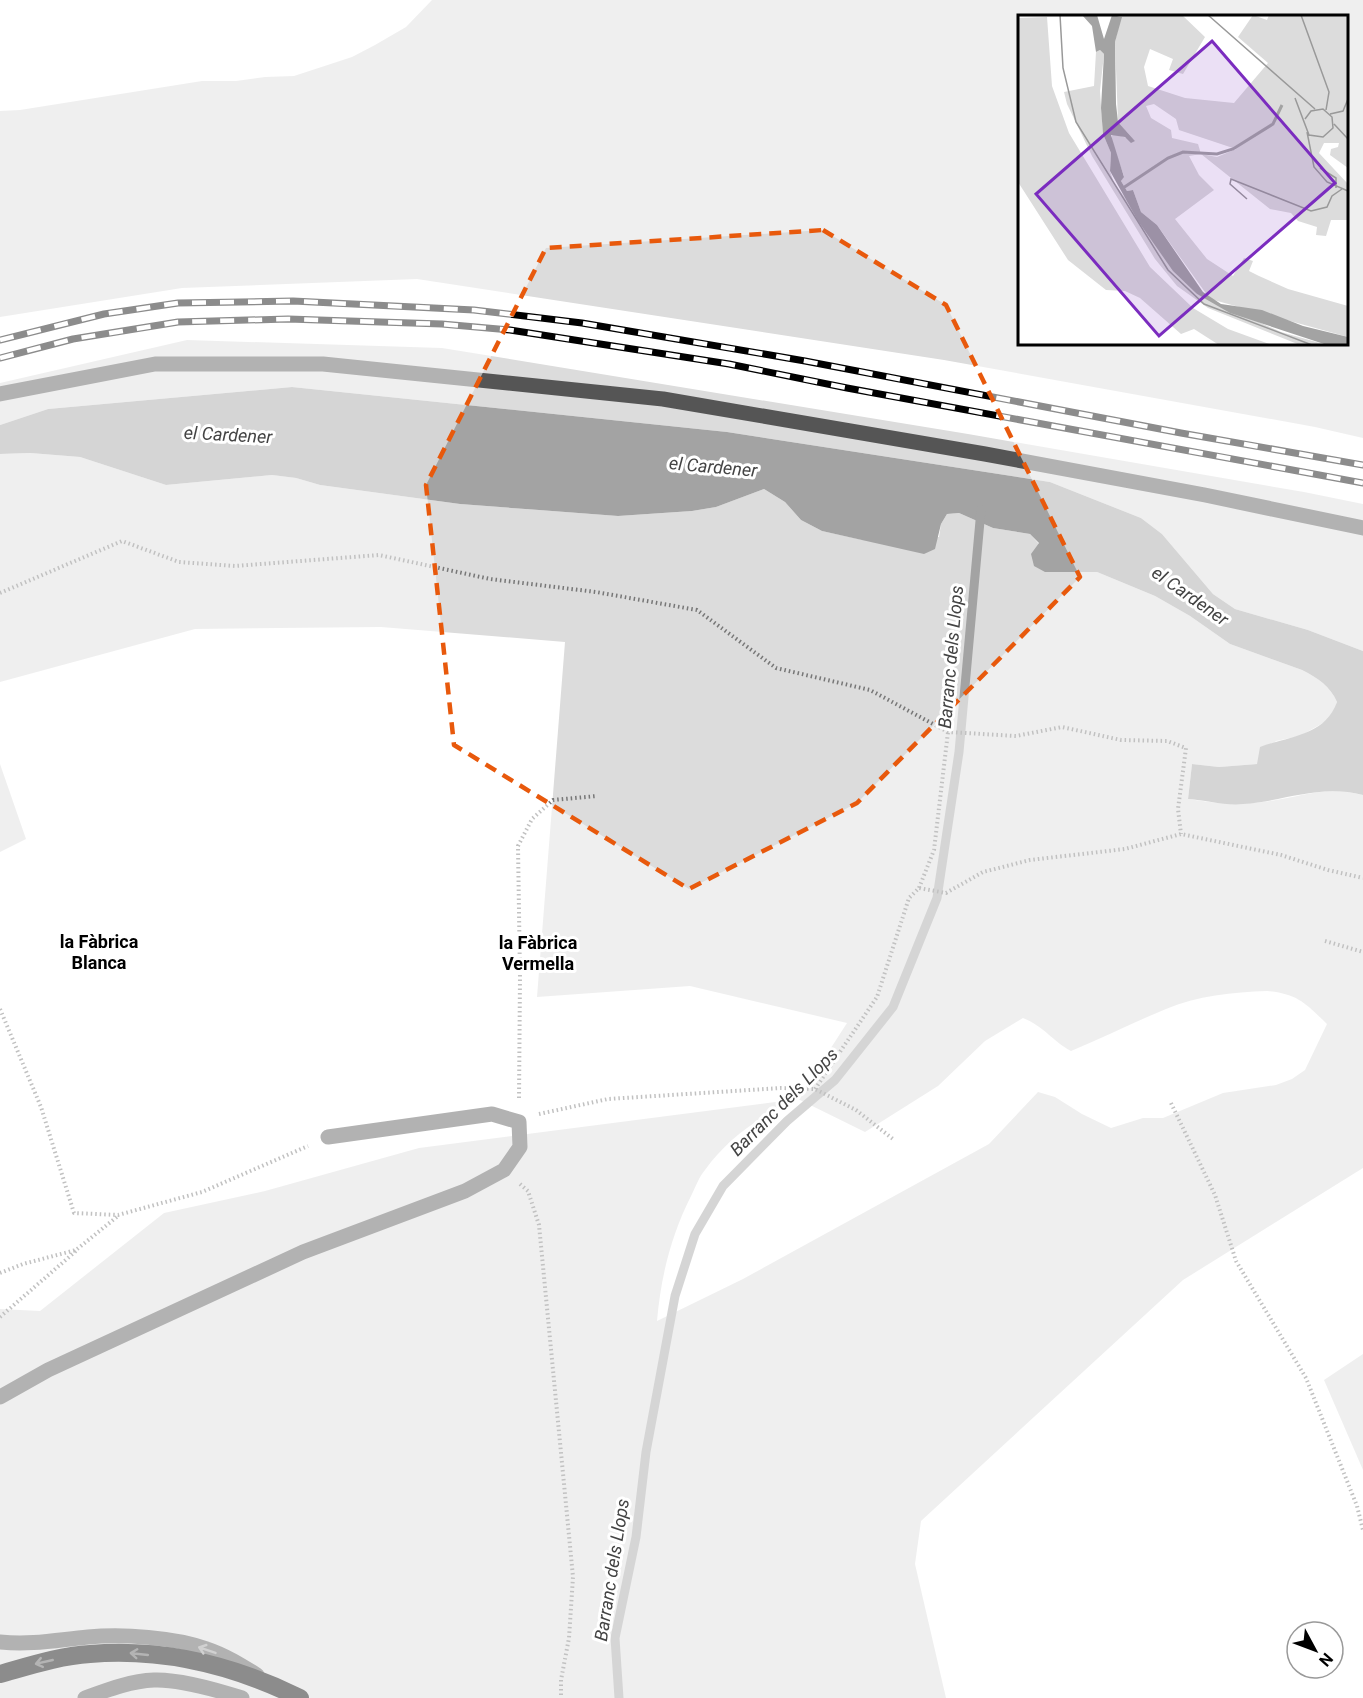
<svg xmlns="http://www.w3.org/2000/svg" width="1363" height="1698" font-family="Roboto,sans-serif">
  <rect width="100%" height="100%" fill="#fff"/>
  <path fill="#dcdcdc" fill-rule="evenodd" d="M432,0h931v438l-48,-11 -371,-67 -527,-81 -235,9 -182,29v-206l20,-1 182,-29h34l29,-4 29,-1 58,-19 23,-12 31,-18zM1020,16h326v328h-326z
    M187,340l255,8 526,86 336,58 59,12v147l-55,-21 -73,-21 -22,-15 -51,-60 -21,-16 -91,-36 -323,-50 -435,-45 -244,22 -48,16v-42z
    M30,453l50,4 86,28 106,-10 24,3 24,7 140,19 158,12 74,-5 24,-4 48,-18 21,13 16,18 21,11 41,9 76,-3 2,-13 6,-10 12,-1 34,15 37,6 9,10 6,28h52l58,24 35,20 40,28 72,26c16,8 28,16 35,32l-4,13 -10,8 -23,13 -24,5 -19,23 -38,3 -27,-3 -4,35c24,4 49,6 74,3 39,-4 59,-17 101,-7v373l-180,112 -262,241 -6,43 31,134h-946v-389l40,2 124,-98 101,-22 154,-43 379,-49 49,-76 -157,-37 -153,11 28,-355 -184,-15 -186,2 -195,53v-228zM1267,991c31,3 38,12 60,33l-22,46 -13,9 -16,6 -53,8 -60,25h-20l-32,10 -29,-14 -27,-17 -17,-5 -49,52 -246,135 -86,42c4,-45 14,-86 35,-127 4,-8 7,-17 13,-24 23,-32 58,-56 93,-71l67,33 73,-46 47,-45 38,-23c22,9 28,22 48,33 32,-13 63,-29 95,-42 31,-13 67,-17 101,-18z
    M0,764l26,75 -26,13z
    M1363,1354v116l-39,-90z"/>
  <path fill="#a3a3a3" d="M292,387l435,45 323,50 91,36 21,16 51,60 22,15 73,21 55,21v144c-45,-11 -76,6 -120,9 -17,2 -38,-4 -55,-5l4,-35 27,3 38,-3 3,-17c29,-11 65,-11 77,-45 -7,-16 -19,-24 -35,-32l-72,-26 -40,-28 -35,-20 -58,-24h-52l-11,-6 -3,-12 8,-11 -9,-9 -37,-6 -34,-15 -12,1 -6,10 -6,25 -11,5 -102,-23 -21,-11 -16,-18 -21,-13 -48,18 -24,4 -74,5 -158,-12 -140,-19 -24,-7 -24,-3 -106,10 -86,-28 -50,-4 -30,1v-29l48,-16z"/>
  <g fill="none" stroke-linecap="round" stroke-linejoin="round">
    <path stroke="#a3a3a3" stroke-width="9" d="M619,1698l-4,-60 21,-101 10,-85 29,-156 20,-62 28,-48 64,-65 48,-41 58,-73 44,-109 22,-146 22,-242"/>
    <defs>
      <path id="highway" d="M0,1674c29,-8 59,-18 90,-20 73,-6 145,12 210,44"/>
    </defs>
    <use href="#highway" stroke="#dbdbdb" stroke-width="21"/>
    <path stroke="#777" stroke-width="4" stroke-dasharray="1.5 3" stroke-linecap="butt" d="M0,593l122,-52 57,21 56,4 144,-11 111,24 106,13 101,18 79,58 94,22 78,42 68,4 46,-9 59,13 46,1 19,7 -8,61 3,25
      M919,888l15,-38 14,-118
      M1325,941l38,11
      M0,1009l41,98 33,106 44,2 84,-23 106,-46
      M815,1089l62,-92 32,-99 10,-10 27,5 37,-21 47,-12 95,-11 56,-15 100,21 47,15 35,8
      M519,1098l1,-121 -2,-131 14,-27 21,-19 44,-4
      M1171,1103l44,92 21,66 70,117 51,128 6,24
      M539,1114l69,-15 173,-11 34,1 41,21 37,29
      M520,1184l8,7 11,34 34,352 -4,61 -8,42v18
      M0,1273l23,-9 53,-14 42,-34
      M0,1317l76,-66"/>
    <path stroke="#555" stroke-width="15" d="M0,394l155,-30h168l340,35 322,55 220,41 158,33
      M0,1397l48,-27 255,-118 162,-61 39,-21 16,-23 -1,-25 -27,-8 -164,23
      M0,1642c32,3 56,-2 88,-5 35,-3 86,0 119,12 18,6 34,16 50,26
      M85,1698c22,-8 45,-17 69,-18 26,-1 63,10 88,18"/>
    <use href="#highway" stroke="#000" stroke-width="18"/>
    <defs>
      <path id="rail" d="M0,340l104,-26 74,-11 115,-2 181,9 108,13 223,38 376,72 182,32
        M0,358l73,-19 105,-17 110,-3 154,5 68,6 219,34 118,24 516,95"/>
    </defs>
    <use href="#rail" stroke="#000" stroke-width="7"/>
    <use href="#rail" stroke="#fff" stroke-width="4.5" stroke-dasharray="14" stroke-linecap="butt"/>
  </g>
  <defs><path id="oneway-shaft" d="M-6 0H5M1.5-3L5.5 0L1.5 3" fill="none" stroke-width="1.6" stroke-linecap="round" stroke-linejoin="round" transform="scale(1.5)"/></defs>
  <use stroke="#999" href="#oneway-shaft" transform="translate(207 1650) rotate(-161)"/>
  <g stroke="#595959">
    <use href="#oneway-shaft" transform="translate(139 1654) rotate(-174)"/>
    <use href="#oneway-shaft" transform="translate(44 1662) rotate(167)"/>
  </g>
  <path d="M0 0H1363V1698H0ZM823,230l123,75 134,272 -223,226 -168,86 -235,-144 -28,-260 120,-237z" fill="#fff" fill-opacity=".55" fill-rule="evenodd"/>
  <path fill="none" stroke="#e8590c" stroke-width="4.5" stroke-dasharray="12 8" stroke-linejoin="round" d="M823,230l123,75 134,272 -223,226 -168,86 -235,-144 -28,-260 120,-237z"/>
  <g text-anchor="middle" stroke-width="6" stroke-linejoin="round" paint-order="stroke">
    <g font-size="18" font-style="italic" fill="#444" stroke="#fff">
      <text transform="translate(228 435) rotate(3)" y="6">el Cardener</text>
      <text transform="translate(713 467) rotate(5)" y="6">el Cardener</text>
      <text transform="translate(1190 596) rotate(35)" y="6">el Cardener</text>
      <text transform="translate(951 657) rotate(-85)" y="6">Barranc dels Llops</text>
      <text transform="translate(784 1102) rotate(-45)" y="6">Barranc dels Llops</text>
      <text transform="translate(612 1570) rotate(-81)" y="6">Barranc dels Llops</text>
    </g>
    <g font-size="18" font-weight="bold" fill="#000" stroke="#fff">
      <text x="99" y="948">la Fàbrica<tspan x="99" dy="21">Blanca</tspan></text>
      <text x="538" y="949">la Fàbrica<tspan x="538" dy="21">Vermella</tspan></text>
    </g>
  </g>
  <g transform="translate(1018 15)">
    <rect width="330" height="330" fill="#fff"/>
    <path d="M99,0h65l23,22 -22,37 -14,-4 4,-11 -23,-10 -6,18 4,19 37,12 49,5 34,-40 -30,-26 15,-22 14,5 2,-5h79v153l-18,-13 1,-6 7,-2 1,-4h-15l-5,10 29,31v36h-17l-5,16 -10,-1 1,-8 -19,-6 -7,-8 -21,-4 -69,-55 -12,2 10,19 15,15 -39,29 32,40 23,15 3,2 11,-18 9,3 -4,10 10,5 29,13 60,17v31l-138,-38 -53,-74 -16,-13 -8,-22 -6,1 -6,-10 3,-5 -13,-36 2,-7 22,8 -17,-19 -3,-80 6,-25zM136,89l22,15 3,11 57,19 -19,8 -16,-3 -3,-10 -26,-6 -1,-8 -20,-12 -5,-12zM29,2l5,69 17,47 81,134 43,41 35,21 44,16h-53l-25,-16 -13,5 -41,-36 -15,-7 -19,-1 -38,-30 -50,-78v-164zM82,35l4,4 -4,37 3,43 8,19 -1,18 4,12 83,111 84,38 46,13h-27l-92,-37 -31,-22 -22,-27 -63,-103 -25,-52 -3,-12 30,-6 2,-34z" fill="#dcdcdc" fill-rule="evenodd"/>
    <path d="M64,0h15l7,24 8,-24 10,2 -7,25 1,62 2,18 17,19 -4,2 -6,-6 -14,-2 13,42 -3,4 6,10 6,-1 8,22 16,13 46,67 18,12 41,6 41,16 45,11v8h-21l-97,-32 -33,-19 -24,-23 -35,-50 -28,-50 1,-18 -8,-19 -2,-26 3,-54 -4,-4 -4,2 -4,-26z" fill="#a3a3a3"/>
    <path fill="none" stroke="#a3a3a3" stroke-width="3" d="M105,173l45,-30 15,-6 34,2 16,-5 40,-25 9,-19"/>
    <path fill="none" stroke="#999" stroke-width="1.5" d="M42,0l3,53 13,54 92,148 36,34 108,41M190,0l107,94M283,0l28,77 -3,18M330,40v35M277,83l14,37 14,2 10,-9 -1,-11 -9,-8 -12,2 -6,8M312,99l13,-3 5,-12M316,109l14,15M289,117l7,35 13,15 21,9M302,153l16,10v10M229,184l-17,-15 1,-5 80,32 16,-4 5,-11 10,-7"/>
    <path fill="#7b2cbf" fill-opacity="0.15" stroke="#7b2cbf" stroke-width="3" d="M194,26l123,142 -176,153 -123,-142z"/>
    <rect width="330" height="330" fill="none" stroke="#000" stroke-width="3"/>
  </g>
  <g transform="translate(1315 1650) rotate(131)"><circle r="28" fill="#ffffff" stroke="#999999" stroke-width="1.5"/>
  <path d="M0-4.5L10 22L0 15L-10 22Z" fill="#000000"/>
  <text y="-9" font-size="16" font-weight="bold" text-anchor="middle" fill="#000000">N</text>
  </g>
</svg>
